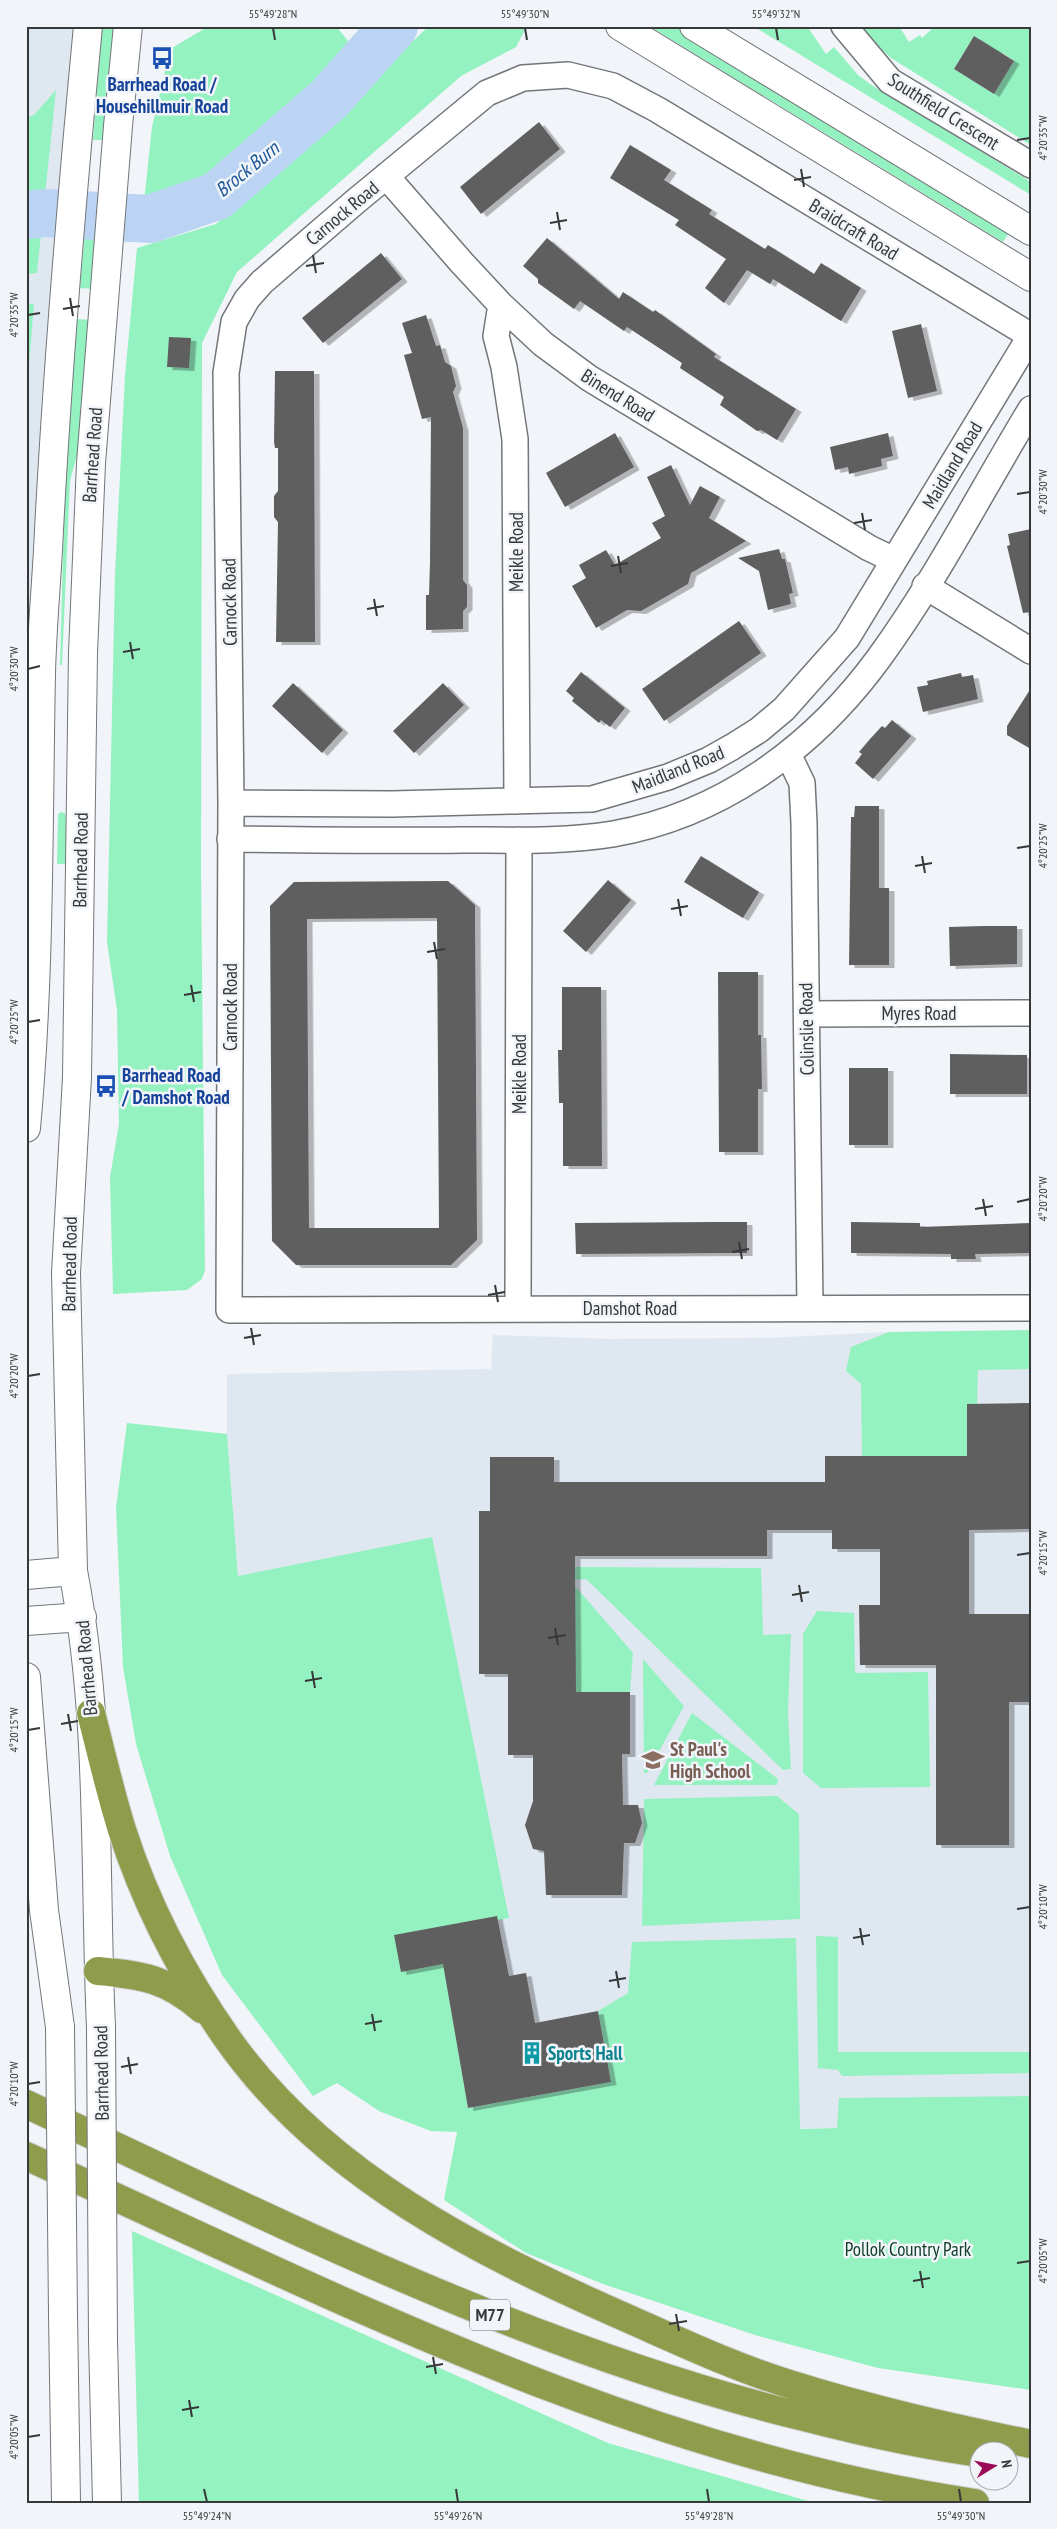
<svg xmlns="http://www.w3.org/2000/svg" width="1057" height="2529" font-family="'PT Sans Narrow',sans-serif">
  <defs>
    <filter id="shadow"><feDropShadow dx="5.5" dy="3" stdDeviation="0" flood-color="#0004"/></filter>
  </defs>
  <rect width="100%" height="100%" fill="#f1f4f8"/>
  <path fill="#dfe7f0" d="M26,26h48l-48,893z
    M1031,1330v792l-558,16 -15,-7h-27l-52,-20 -141,-535 -11,-142v-60l264,-5 2,-34 117,4 156,-1 123,-6z"/>
  <path fill="#94f2c1" fill-rule="evenodd" d="M102,26h13l-10,114h-12z
    M209,26h127l21,26 -31,40 -29,23 -68,66 -13,8 -73,22 9,-84 18,-78z
    M429,26h98l-11,21 -55,29 -224,196 -35,71 -1,528 4,399 -3,9 -15,11 -74,4 -3,-117 9,-53 -2,-114 -10,-68 8,-368 10,-198 12,-128 79,-24z
    M649,26h25l336,205 -7,11z
    M753,26h54l19,28 8,-7 24,28 12,9 161,98v13z
    M861,26h38l10,16 11,-7 2,3 13,-12h96v119l-140,-87 -21,-19zM974,36l11,7 -2,4 17,11 3,-5 11,8 -20,33 -40,-25z
    M56,90l-19,183 -11,1v-156l8,-3z
    M85,231l14,1 -5,57 -14,-1z
    M26,304h8l-8,98z
    M76,319l16,1 -6,102 -16,59 -8,184h-2l5,-187z
    M60,812l5,1 3,19 -1,32h-10l1,-49z
    M1031,1330v39l-53,1 -1,34h-10v52h-105l-1,-72 -15,-13 5,-24 38,-15z
    M127,1423l100,11 11,142 194,-39 77,381 -71,14 30,176 143,-26 -13,-71 30,-18 4,-51 164,-4 4,191 37,-1 2,-30 192,-2v294l-153,-22 -123,-33 -152,-51 -77,-31 -82,-53 13,-68 -26,-1 -52,-20 -42,-28 -24,13 -91,-121 -52,-119 -34,-112 -13,-77 -7,-159z
    M568,1567l193,1 2,67 28,-1 -3,78 3,57 -8,1 -197,-191 -17,1z
    M575,1586l58,67 -3,39h-93z
    M817,1611l37,2 1,60 73,-1 2,115 -109,1 -18,-15v-139z
    M643,1659l41,47 -37,67h-3z
    M692,1713l86,66 -1,6h-123z
    M777,1796l22,18 1,105 -158,7 2,-127z
    M816,1936l22,1v115h193v21l-189,3 -4,-6 -20,-2z
    M132,2231l476,212 207,60h-676z"/>
  <g fill="none" stroke-linecap="round" stroke-linejoin="round">
    <path stroke="#bbd4f3" stroke-width="48" d="M26,215l20,-2 104,6 67,-23 112,-97 65,-73"/>
  </g>
  <path fill="#615e60" fill-rule="evenodd" filter="url(#shadow)" d="M974,36l40,25 -20,33 -40,-25z
    M539,122l21,27 -79,65 -21,-27z
    M630,145l41,25 -7,10 48,30 -3,4 56,35 3,-4 46,29 7,-11 40,25 -20,33 -68,-42 -3,5 -23,-14 -23,33 -19,-15 21,-29 -51,-34 4,-5 -69,-42z
    M547,238l72,61 4,-7 30,20 2,-2 61,44 -2,3 82,52 -19,31 -16,-10 -4,1 -37,-26 4,-8 -44,-29 2,-5 -55,-36 -3,4 -44,-30 -6,8 -36,-26v-4l-15,-13z
    M381,253l21,26 -79,64 -21,-25z
    M426,315l10,31 4,-1 5,17 6,4 5,20 -3,6 10,36v152l4,5v22l-4,4v18l-37,1v-35h3l1,-32 1,-146 -9,2 -18,-64 8,-2 -10,-30z
    M921,324l16,67 -29,7 -16,-67z
    M169,337l22,1 -2,30 -22,-1z
    M275,371h39l1,271h-39l2,-120 -4,-5v-21l4,-5v-43h-3l-1,-6z
    M615,433l19,34 -69,40 -19,-34z
    M888,433l5,23 -12,3 1,7 -33,8 -1,-7 -13,3 -5,-23z
    M671,465l19,40 10,-19 20,11 -11,21 37,23 -55,32 -3,11 -47,27 -14,-1 -31,18 -24,-42 14,-8 -7,-13 27,-15 9,15 46,-27 -9,-15 13,-7 -18,-39z
    M1031,529v83l-8,1 -16,-67 3,-1 -2,-11z
    M779,549l3,10h3l8,34 -4,1 2,10 -23,6 -9,-39 -21,-13z
    M739,621l22,32 -97,68 -22,-32z
    M581,672l44,36 -15,19 -9,-7 -2,3 -27,-22 2,-3 -8,-7z
    M961,673l1,4 11,-2 5,24 -55,13 -6,-25 11,-2 -1,-4z
    M293,683l50,47 -21,23 -50,-47z
    M443,683l21,22 -50,48 -21,-22z
    M1031,688v61l-24,-14v-9z
    M892,720l19,16 -38,43 -18,-16 7,-9 -3,-2 11,-13 12,-13 3,2z
    M855,806h24v82h10v77h-40l2,-148h3z
    M701,856l58,36 -16,26 -59,-36z
    M608,880l23,20 -45,52 -23,-21z
    M448,881l27,24 2,335 -26,25h-155l-24,-24 -2,-335 24,-24zM437,918l2,310h-130l-2,-309z
    M983,926h34v38l-67,2 -1,-39z
    M718,972h40v63h3l1,54h-4v63h-39z
    M562,987h39l1,179h-39v-63h-4l-1,-53h4z
    M950,1054l77,1v39h-77z
    M849,1068h39v77h-39z
    M713,1222h34v31l-171,1 -1,-31z
    M851,1222l69,1v4l110,-4 1,30 -56,1 1,5h-25v-5l-100,-1z
    M1031,1403v126l-62,1v84h62v88h-22v143h-73v-180h-76l-1,-60h21v-56h-48v-19h-65v26h-192l1,136h54v62h-8l1,51h15l4,18 -7,20h-11l-2,52h-76l-2,-44 -11,-2 -8,-24 8,-24v-46h-25v-81h-29v-163h11v-54h64v25h271v-26h142v-52z
    M497,1916l12,60 17,-3 9,50 63,-12 13,71 -143,26 -25,-144 -42,8 -7,-37z"/>
  <g fill="none" stroke-linecap="round" stroke-linejoin="round">
    <defs>
      <path id="street" d="M844,26l46,55 141,84
        M386,176l76,87 39,42 42,39 46,34 280,170 25,12
        M501,305l-5,31 8,31 11,72 2,362
        M1031,336l-373,-226 -45,-24 -45,-11 -45,3 -36,15 -131,108 -94,81 -15,17 -13,23 -8,51 5,430 -2,507 802,-2
        M925,586l106,65
        M788,754l14,29 2,40 6,484
        M231,803l161,1 200,-5 76,-22 41,-17 23,-13 27,-17 25,-21 63,-71 184,-303
        M230,839c77,1 155,2 232,1 50,0 101,2 151,-6 109,-19 201,-87 266,-176 57,-78 102,-167 152,-249
        M807,1014l224,-1
        M518,1309l1,-469"/>
      <path id="secondary" d="M620,26l411,251
        M694,26l337,205
        M26,1128c14,-151 12,-303 15,-454 1,-48 6,-96 8,-144 9,-169 23,-336 39,-504
        M26,1575l47,-4
        M26,1621l56,-4
        M26,1677l18,233 16,117
        M101,2027c-7,-152 1,-307 -28,-456l-7,-298 11,-196 6,-424 8,-190 27,-337 10,-100
        M63,2314l3,189
        M103,2340l4,163"/>
      <path id="highway" d="M91,1713c10,39 19,79 31,117 24,75 62,147 107,211 96,135 252,213 400,278 52,23 105,48 160,65 79,25 160,43 242,60
        M98,1971c45,4 69,8 104,38
        M26,2104c254,119 504,246 778,313 58,15 116,28 176,36
        M26,2156c309,140 609,297 949,347"/>
    </defs>
    <use href="#street" stroke="#737679" stroke-width="28"/>
    <use href="#secondary" stroke="#737679" stroke-width="30"/>
    <use href="#highway" stroke="#cfcfcf" stroke-width="30"/>
    <use href="#street" stroke="#fff" stroke-width="25"/>
    <use href="#secondary" stroke="#fff" stroke-width="28"/>
    <use href="#highway" stroke="#8f9c4b" stroke-width="28"/>
    <defs>
      <path id="secondary-bridge" d="M60,2027l3,287
        M101,2027l2,313"/>
    </defs>
    <use href="#secondary-bridge" stroke="#737679" stroke-width="30" stroke-linecap="butt"/>
    <use href="#secondary-bridge" stroke="#fff" stroke-width="28"/>
  </g>
  <path fill="none" stroke="#363839" stroke-width="2" d="M273,28l2,12M525,28l2,12M776,28l2,12M1017,140l13,-2M801,169l3,18M794,180l17,-3M557,212l3,18M550,223l17,-3M313,255l3,18M306,266l18,-3M70,298l3,18M63,309l17,-3M28,315l12,-2M1017,494l13,-2M862,513l3,17M854,523l18,-3M618,556l3,17M611,566l17,-3M374,599l3,17M367,609l17,-3M130,642l3,17M123,652l17,-3M28,669l12,-3M1017,848l13,-2M922,856l3,17M915,866l17,-3M678,899l3,17M671,909l17,-3M434,942l3,17M427,952l18,-3M191,985l3,17M184,995l17,-3M28,1022l12,-2M983,1199l3,17M1017,1202l13,-3M975,1209l18,-3M739,1242l3,17M732,1252l17,-3M495,1285l3,17M488,1295l17,-3M251,1328l3,17M244,1338l17,-3M28,1376l12,-2M1017,1555l13,-2M799,1585l3,17M792,1595l17,-3M555,1628l3,17M548,1638l18,-3M312,1671l3,17M305,1681l17,-3M68,1714l3,17M61,1724l17,-3M28,1730l12,-2M1017,1909l13,-2M860,1928l3,17M853,1938l17,-3M616,1971l3,17M609,1981l17,-3M372,2014l3,17M365,2024l17,-3M128,2057l3,17M121,2067l17,-3M28,2084l12,-2M1017,2263l13,-2M920,2271l3,17M913,2281l17,-3M676,2314l3,17M669,2324l18,-3M433,2357l3,17M426,2367l17,-3M189,2400l3,17M182,2410l17,-3M28,2437l12,-2M204,2489l3,13M456,2489l2,13M707,2489l2,13M959,2489l2,13"/>
  <defs>
    <symbol id="bus-bare" viewBox="-9 -9 18 18"><path d="M-5-6H5V4H4V6H2V4H-2V6H-4V4H-5ZM-3.5-4V0h7V-4ZM-3.5 1.2v1.5H-2V1.2ZM2 1.2v1.5H3.5V1.2Z" fill="#1a4fb4" stroke="#f1f4f8" stroke-width="2.5" paint-order="stroke"/></symbol>
    <symbol id="school-bare" viewBox="-9 -9 18 18"><path d="M0-5L7-2L0 1L-7-2ZM-4 1L0 2.5L4 1V4Q0 6-4 4Z" fill="#8d6e63" stroke="#f1f4f8" stroke-width="2.5" paint-order="stroke"/></symbol>
    <symbol id="building-bare" viewBox="-9 -9 18 18"><path d="M-4-6H4V6H1V3H-1V6H-4ZM-2.5-4.3h1.7v1.8h-1.7ZM.8-4.3h1.7v1.8H.8ZM-2.5-1h1.7V.8h-1.7ZM.8-1h1.7V.8H.8Z" fill="#0f9aa8" stroke="#f1f4f8" stroke-width="2.5" paint-order="stroke"/></symbol>
  </defs>
  <g fill-rule="evenodd">
    <use href="#bus-bare" x="146" y="42" width="32" height="32"/>
    <use href="#bus-bare" x="90" y="1070" width="32" height="32"/>
    <use href="#school-bare" x="637" y="1744" width="32" height="32"/>
    <use href="#building-bare" x="516" y="2037" width="32" height="32"/>
  </g>
  <g text-anchor="middle" stroke-width="5" stroke-linejoin="round" paint-order="stroke">
    <rect fill="#f1f4f8" stroke="#6e7072" stroke-width="1" x="470" y="2299.5" width="40" height="31" rx="4"/>
    <g font-size="18" font-weight="bold" fill="#363839">
      <text x="490" y="2321">M77</text>
    </g>
    <g font-size="19" font-weight="bold" fill="#164399" stroke="#f1f4f8">
      <text x="162" y="91">Barrhead Road /<tspan x="162" dy="22">Househillmuir Road</tspan></text>
      <text x="122" y="1082" text-anchor="start">Barrhead Road<tspan x="122" dy="22">/ Damshot Road</tspan></text>
    </g>
    <g font-size="19" fill="#363839" stroke="#f1f4f8">
      <text transform="translate(944 111) rotate(32)" y="7">Southfield Crescent</text>
      <text transform="translate(342 213) rotate(-40)" y="7">Carnock Road</text>
      <text transform="translate(854 229) rotate(31)" y="7">Braidcraft Road</text>
      <text transform="translate(618 395) rotate(32)" y="7">Binend Road</text>
      <text transform="translate(92 455) rotate(-86)" y="7">Barrhead Road</text>
      <text transform="translate(952 465) rotate(-59)" y="7">Maidland Road</text>
      <text transform="translate(516 552) rotate(-90)" y="7">Meikle Road</text>
      <text transform="translate(229 602) rotate(-91)" y="7">Carnock Road</text>
      <text transform="translate(678 769) rotate(-22)" y="7">Maidland Road</text>
      <text transform="translate(80 860) rotate(-89)" y="7">Barrhead Road</text>
      <text transform="translate(230 1007) rotate(-90)" y="7">Carnock Road</text>
      <text x="919" y="1020">Myres Road</text>
      <text transform="translate(806 1029) rotate(-91)" y="7">Colinslie Road</text>
      <text transform="translate(519 1074) rotate(-90)" y="7">Meikle Road</text>
      <text transform="translate(69 1264) rotate(-89)" y="7">Barrhead Road</text>
      <text x="630" y="1315">Damshot Road</text>
      <text transform="translate(86 1668) rotate(-95)" y="7">Barrhead Road</text>
      <text transform="translate(101 2073) rotate(-91)" y="7">Barrhead Road</text>
    </g>
    <g font-size="19" font-weight="bold" fill="#785e54" stroke="#f1f4f8" text-anchor="start">
      <text x="670" y="1756">St Paul's<tspan x="670" dy="22">High School</tspan></text>
    </g>
    <g font-size="19" font-weight="bold" fill="#0d838f" stroke="#f1f4f8" text-anchor="start">
      <text x="548" y="2060">Sports Hall</text>
    </g>
    <g font-size="19" fill="#0e3d28" stroke="#f1f4f8">
      <text x="908" y="2256">Pollok Country Park</text>
    </g>
    <g font-size="20" font-style="italic" fill="#185598" stroke="#f1f4f8">
      <text transform="translate(247 169) rotate(-39)" y="7">Brock Burn</text>
    </g>
  </g>
  <rect width="1057" height="2529" fill="none" stroke="#f1f4f8" stroke-width="55"/>
  <g transform="translate(994 2466) rotate(80)"><circle r="24" fill="#f1f4f8" stroke="#a6a9ac"/>
  <path d="M0-4L9 19L0 12L-9 19Z" fill="#9b0a59"/>
  <text y="-8" font-size="14" font-weight="bold" text-anchor="middle" fill="#363839">N</text>
  </g>
  <rect x="28" y="28" width="1002" height="2474" fill="none" stroke="#363839" stroke-width="2"/>
  <g font-size="12" text-anchor="middle" fill="#363839">
    <text x="273" y="18">55°49'28"N</text>
    <text x="525" y="18">55°49'30"N</text>
    <text x="776" y="18">55°49'32"N</text>
    <text transform="translate(1043 138) rotate(-90)" y="4">4°20'35"W</text>
    <text transform="translate(14 315) rotate(-90)" y="4">4°20'35"W</text>
    <text transform="translate(1043 492) rotate(-90)" y="4">4°20'30"W</text>
    <text transform="translate(14 669) rotate(-90)" y="4">4°20'30"W</text>
    <text transform="translate(1043 846) rotate(-90)" y="4">4°20'25"W</text>
    <text transform="translate(14 1022) rotate(-90)" y="4">4°20'25"W</text>
    <text transform="translate(1043 1199) rotate(-90)" y="4">4°20'20"W</text>
    <text transform="translate(14 1376) rotate(-90)" y="4">4°20'20"W</text>
    <text transform="translate(1043 1553) rotate(-90)" y="4">4°20'15"W</text>
    <text transform="translate(14 1730) rotate(-90)" y="4">4°20'15"W</text>
    <text transform="translate(1043 1907) rotate(-90)" y="4">4°20'10"W</text>
    <text transform="translate(14 2084) rotate(-90)" y="4">4°20'10"W</text>
    <text transform="translate(1043 2261) rotate(-90)" y="4">4°20'05"W</text>
    <text transform="translate(14 2437) rotate(-90)" y="4">4°20'05"W</text>
    <text x="207" y="2520">55°49'24"N</text>
    <text x="458" y="2520">55°49'26"N</text>
    <text x="709" y="2520">55°49'28"N</text>
    <text x="961" y="2520">55°49'30"N</text>
  </g>
</svg>
